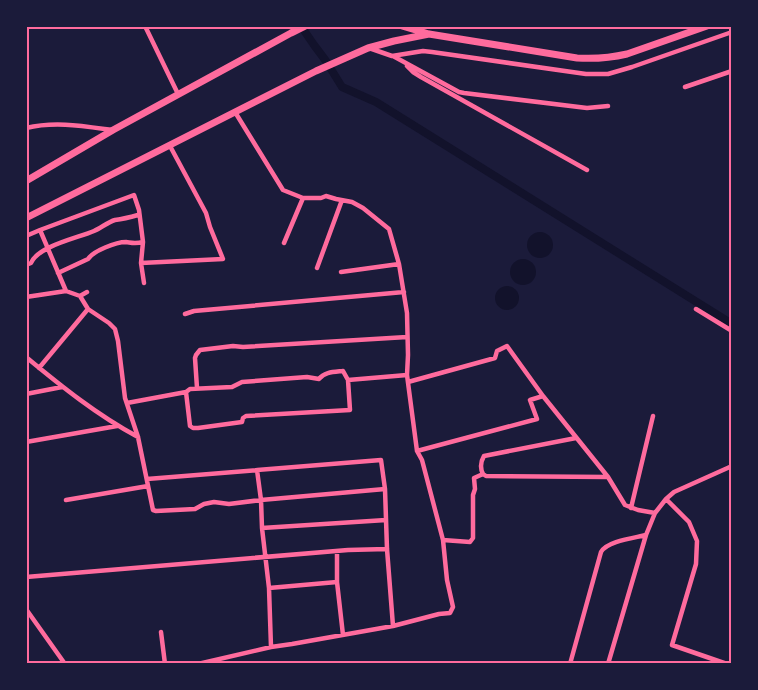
<svg xmlns="http://www.w3.org/2000/svg" width="758" height="690" font-family="Helvetica,sans-serif">
  <rect width="100%" height="100%" fill="#1b1b3a"/>
  <path fill="#12122b" d="M527 245a13 13 0 1 1 26 0a13 13 0 1 1-26 0Z
    M510 272a13 13 0 1 1 26 0a13 13 0 1 1-26 0Z
    M495 298a12 12 0 1 1 24 0a12 12 0 1 1-24 0Z"/>
  <g fill="none" stroke-linecap="round" stroke-linejoin="round">
    <path stroke="#12122b" stroke-width="8" d="M301,26l13,19 12,16 16,26 34,15 356,222"/>
    <path stroke="#ff6b9d" stroke-width="4.5" d="M145,26l33,68
      M369,48l23,8 31,-5 9,1 154,22h22l24,-7 100,-35
      M393,56l66,36 5,1 123,15 21,-2
      M407,66l6,6 8,5 166,93
      M685,87l47,-16
      M26,128c29,-7 57,-2 86,2
      M40,230l26,61
      M26,236l14,-6 94,-35 5,15 4,32
      M284,243l19,-45
      M141,263l82,-4 -13,-32 -4,-14 -36,-67
      M26,265l5,-2c7,-17 47,-25 63,-32 7,-3 14,-9 21,-11 8,-1 16,-3 23,-5
      M317,268l25,-68
      M341,272l58,-8
      M58,273l30,-14c5,-8 28,-17 38,-17 7,1 9,2 17,0l-2,21 3,20
      M80,296l8,13 21,14 6,6 3,12 7,57 13,39 15,73 3,1 39,-2 9,-5 10,-2 15,2 32,-4 124,-11
      M26,297l40,-6 14,5 7,-4
      M696,309l36,22
      M185,314l9,-3 210,-19
      M26,357c35,29 71,58 112,80
      M39,368l49,-59
      M408,382l87,-24 2,-7 10,-5 36,50
      M197,388l-2,-30 1,-3 4,-5 33,-4 10,1 164,-10
      M186,392l4,34 3,2h5l44,-6 1,-4 3,-2 104,-6 -2,-30
      M26,394l36,-7
      M127,403l59,-11 4,-3 42,-2 10,-5 65,-5 12,2c5,-7 15,-7 24,-8l5,9 59,-5
      M576,438l-92,18c-3,5 -4,12 -1,18l3,2 122,1
      M26,442l91,-16
      M417,451l120,-32 -7,-19 13,-4 65,81 17,28 13,5 17,3
      M257,470l4,30 1,28 7,60 2,59
      M147,479l234,-19 4,29 2,60 6,77
      M666,499l23,23 8,19 -1,23 -24,81 55,19
      M66,500l82,-14
      M631,508l22,-92
      M262,528l124,-8
      M443,540l27,2 3,-4v-43l2,-6 -1,-11 9,-4
      M26,577l322,-27 39,-1
      M337,582l6,53
      M269,588l68,-6v-30
      M26,609l39,55
      M161,632l4,32
      M198,664l73,-17 21,-3 101,-18 46,-12 11,-1 3,-6 -6,-27 -4,-40 -21,-80 -5,-9 -10,-76 1,-20 -1,-42 -8,-49 -10,-35 -26,-21 -11,-6 -16,-3 -10,-3 -5,2h-18l-20,-8 -48,-78
      M570,664l31,-112c6,-11 33,-14 45,-17
      M608,664l38,-129 9,-22 11,-14 8,-7 58,-26"/>
    <path stroke="#ff6b9d" stroke-width="7" d="M402,26l27,8 148,24c17,1 33,0 50,-4l80,-28
      M26,181l87,-51 178,-97 14,-7
      M26,218l290,-147 52,-23 26,-7 35,-7"/>
  </g>
  <rect width="758" height="690" fill="none" stroke="#1b1b3a" stroke-width="55"/>
  <rect x="28" y="28" width="702" height="634" fill="none" stroke="#ff6b9d" stroke-width="2"/>
</svg>
